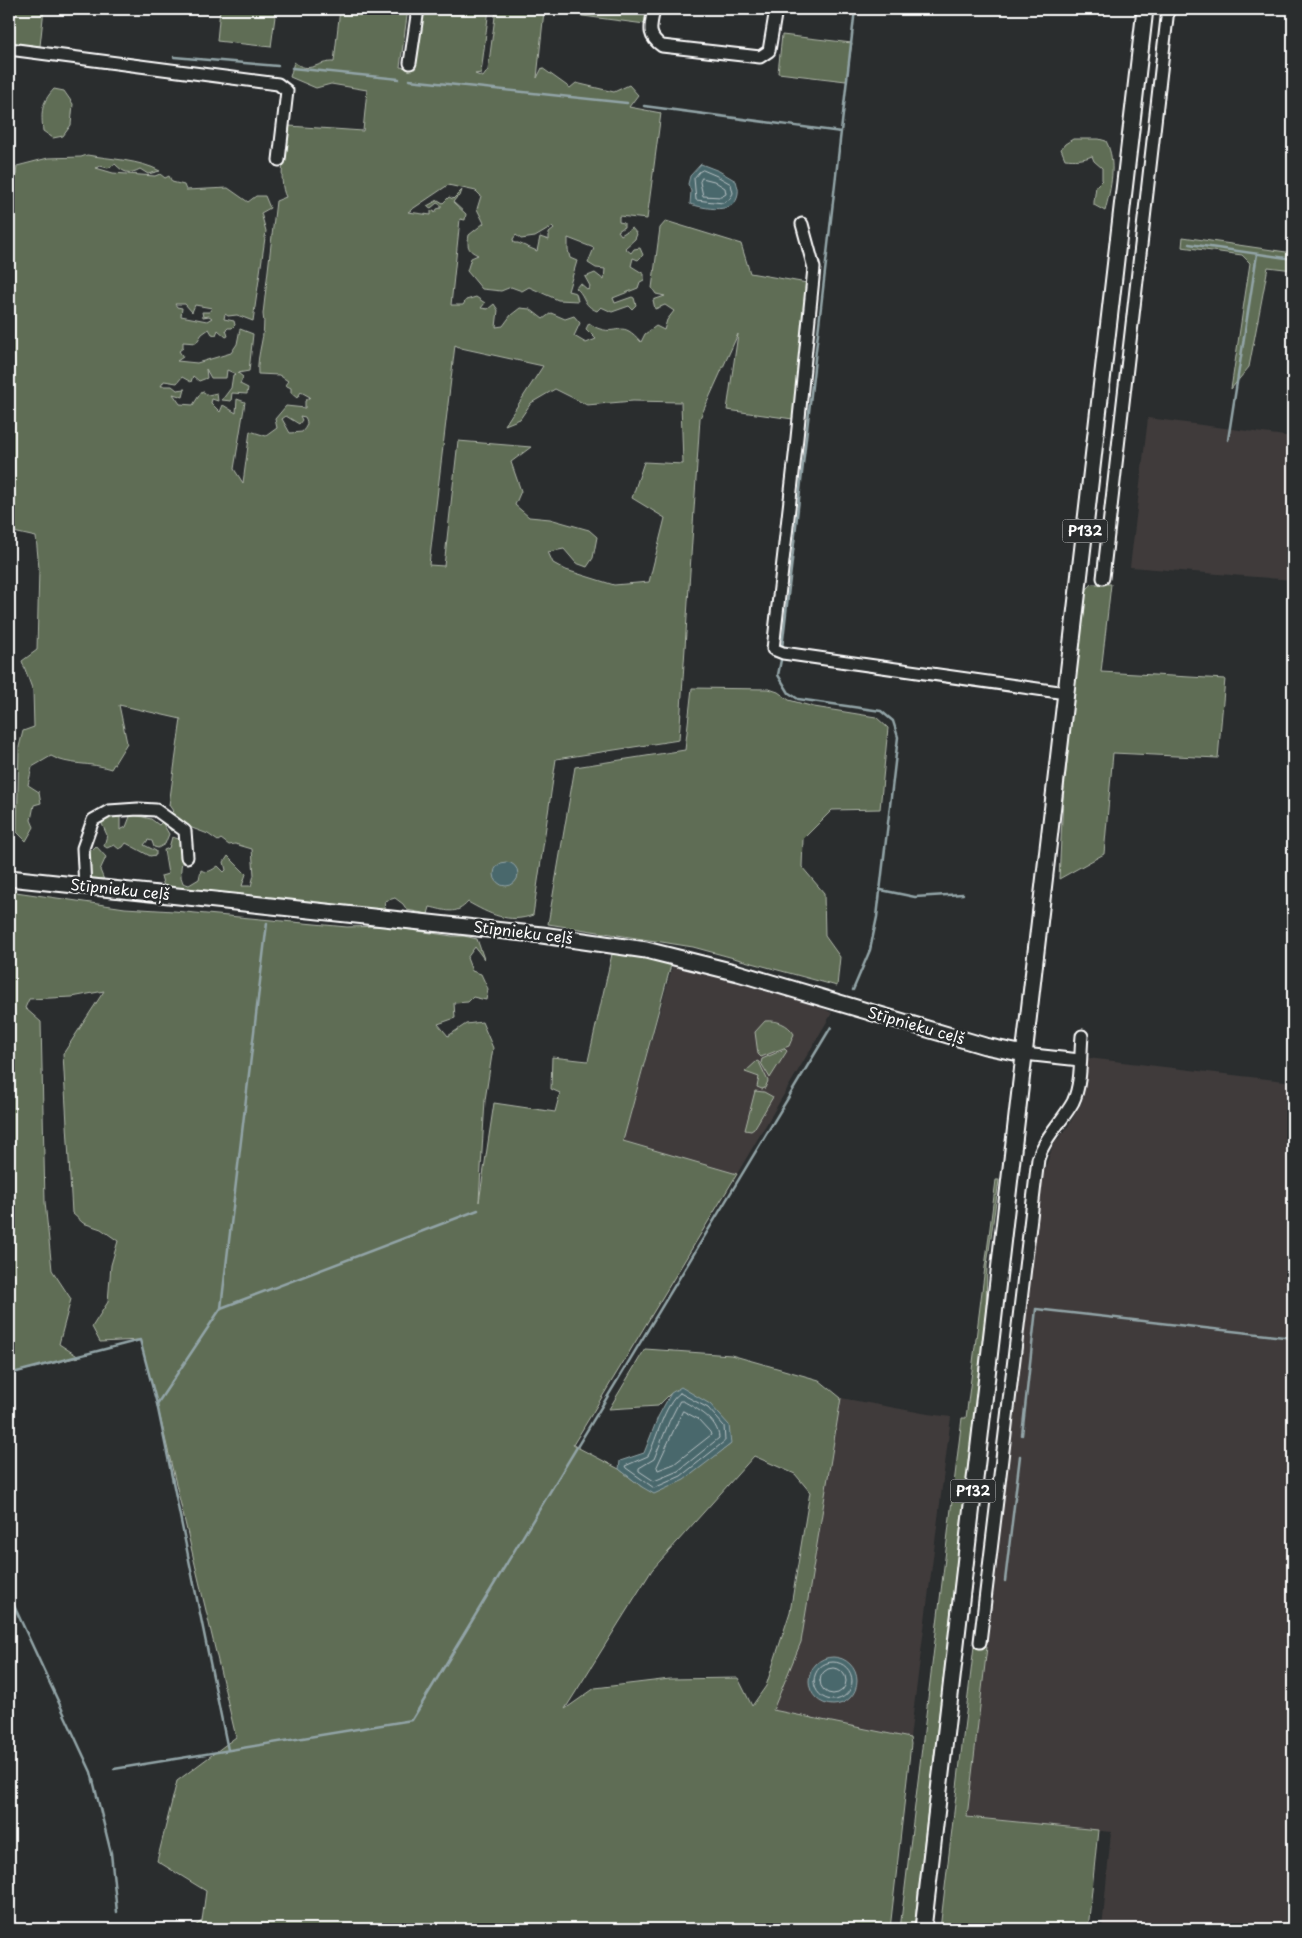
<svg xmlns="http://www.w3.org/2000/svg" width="1302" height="1938" font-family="'Playpen Sans',sans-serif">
  <rect width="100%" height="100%" fill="#2a2d2e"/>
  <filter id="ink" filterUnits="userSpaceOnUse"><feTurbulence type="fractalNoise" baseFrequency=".02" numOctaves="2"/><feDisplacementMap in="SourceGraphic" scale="10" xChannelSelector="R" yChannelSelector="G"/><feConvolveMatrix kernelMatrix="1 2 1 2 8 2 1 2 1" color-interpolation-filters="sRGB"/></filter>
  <g filter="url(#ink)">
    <path fill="#3f3b3b" d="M1148,418l145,19v143l-163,-13z
      M673,964l146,42 13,7 -95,161 -114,-33z
      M1088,1058l205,24v847h-191l9,-97 -144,-15 76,-643 10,-29 14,-17 15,-26z
      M841,1398l87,16 23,3 -41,321 -137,-28 28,-68z"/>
    <path fill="#5f6d55" stroke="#afb6aa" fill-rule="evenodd" d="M9,9h35l-4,37 -31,-3z
      M220,9h56l-5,38 -54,-6z
      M340,9h68l-8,58 15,2 9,-60h65l-8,64 -6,1 8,3 5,-7 8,-61h151l-2,15 -101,-13 -7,67 5,-10 28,20 6,-5 38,9 15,-7 9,10 -9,12 32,6 -14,106 -28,-3v6l5,1v4l-6,4 3,4 11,-7 5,6 -2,5 -10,9 6,5 3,-4 6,-1 3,7 -5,5 -5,-2 -2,8 13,8v6l-4,2 -2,6 -25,10 2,5 17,-6 2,1 2,7 -4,4 -3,-3 -17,6 -11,-5 -4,4c-15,-6 -11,-15 -21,-23l4,-5 8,7 2,-4 -5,-9 10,-4 9,7 1,-11 -9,-1 -8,-5 6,-15 -26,-10v12l2,8 7,3 -9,30 8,2 2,8 -20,-1 -29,-13 -7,4 -11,-4 -10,4 -19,-2 -15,-18 4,-13 7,-3c-11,-5 -11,-9 -9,-20l15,-12 -7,-14 4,-13 -5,-5 -28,-6 -40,27 23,3v-4l3,-1 1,3 2,-4 4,-1v-3l-4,-2 -6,5 -4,-2 11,-6 5,3 6,-6 4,2 9,-9 -2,6 -3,1 -4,5 13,12 -1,6 -5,-1 -9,86h12l3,-5 10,-3 9,6 -4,5 7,1 6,-5 4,6 -2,17 7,-1 8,-11 9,-7 10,1 13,10 8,-6 14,6 9,-3 6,7 -6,13 12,7 10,-4 -10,-10 3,-6c3,2 7,5 11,6 20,6 21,-10 41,13l4,-8 11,-8 8,4 3,-10 7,-9 -9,-6 -10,4 -2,-9 12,-4 -9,-2 -4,-6 8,-60 6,-7 75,23 9,29 57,10 -14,136 -66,-9 11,-76 -38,84 -21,322 -123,19 -23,156c-24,9 -44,-1 -65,-13 -12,14 -23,8 -38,5l-2,7 -21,-4 -4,-6 -8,-6 -10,3 -1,9 -7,1 -168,-20 -44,-1 -4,-14 7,-2 -4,-24 5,-2 3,-11 10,3c6,14 -6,29 1,43l6,2 10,-6 2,-9c6,4 11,0 17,-4l6,6 2,-2 -2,-8 4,-6 18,18 -4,12h9l3,-11 -2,-26 -17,-5 -6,1 -8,-6 -3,2 -10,-7 -24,-9 -13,6 -4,-5 1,-10 5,-5 -4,-6 12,-86 -62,-14 8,38 -16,26c-20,-7 -43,-3 -60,-13l-19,11 -4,18 11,7 2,11 -7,2 -3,15 3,7 -8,14 -9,-9 2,-85 4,-16 11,-4 -1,-36 -11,-30 15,-11 2,-82 -3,-31 -27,-6v-290l8,-75 31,-8 33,-1 6,-2c23,4 53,5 73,16l-12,3 -8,-5c-11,6 -16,4 -25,-5l-7,4 -8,-2 -4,2 17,5 42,3 5,-2 5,4 4,-2 3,6 12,3 2,5 42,-2 20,14 8,-6h9l5,12 -9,5 5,18 -13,90 -16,-6 -9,1 -3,-2 -1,5 10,2 1,4 -3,3h-4l-2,2 2,6 -2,1 -8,-7 -2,5 -4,-1 -3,-5 -7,5 -6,9 -13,-1v6l-4,3 4,6 -6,4 20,2 34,-10 6,-9 3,-15 13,5 -4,37 -11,2 5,4 -3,7 8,4 -1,6 -15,-1 -1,8 -9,-1 9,-12 2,-13 3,-1 -9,-4 -1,8h-15l-5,-9 1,9 -8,3 -6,-5 -2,6 -9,-5 -5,6 -13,-2 -3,5h11l5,4 8,-1 -2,8 -10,-3 7,10 13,1 9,-14 6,4 9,-2 1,8 -6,-2 -1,4 9,9 3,-7 13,8 1,-14 8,3 -11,67 9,14 7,-52 16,5 11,-8 -2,-9 11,-13 19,2v-7l5,-4 -9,-5 -4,6 -6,-5v-5l-6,-3 3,-4 -9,-6 -21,-1c-2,-20 9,-40 5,-60l13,-113 10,-4c-9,-18 0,-51 3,-71l74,5 4,-41 -36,-6 -15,4 -26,-11 4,-15c16,13 23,-1 40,0zM552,227l2,2 -5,4v7l-9,-3 -3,14 -19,-8h-4l-1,-4 3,-4 5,4 14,-2zM175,304h10l7,8 3,-7 17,3 -3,4h-7l1,5 6,-1 3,2 -5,3 -26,-5 1,-8 -5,-1zM455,345l6,3 82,18 -38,59 15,-6 11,-16 24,-14 32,16 46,-4 48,1 2,62 -39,-2 -12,36 33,20 -16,64 -35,3 -48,-15 -13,-7 -5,-11 16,-3 12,14 11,4 6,-9 4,-21 -8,-7 -39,-11 -21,-2 -14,-12 6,-14 -10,-29 20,-15 -73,-6 -14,125 -15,-1zM286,416l13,8 3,-4 -2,-4 5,1c4,7 1,10 -3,15l-12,1 -8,-14z
      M782,35l70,8 -6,38 -68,-8z
      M54,89l10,2 9,13 -2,21 -8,11 -10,2 -10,-7c-2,-19 -2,-28 11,-42z
      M1073,139h26l7,2c11,21 5,47 -1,70l-11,-6v-3l2,-16 6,-6v-12l-8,-7 -2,-5c-9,4 -17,4 -27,3l-4,-10 4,-5z
      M1183,237l110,16v17l-25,-3 -19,100 -18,22 19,-126 -8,-8 -60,-8z
      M1092,584h19l-10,88 124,7 -7,79 -105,-5 -9,101 -45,25 4,-81 22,-207z
      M692,688l77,1 9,3 11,8 25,7 62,10 12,11 -8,81 -48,1 -29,29 -1,28 22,26 1,43 15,21 -3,29 -144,-39 -145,-23 27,-157 110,-17z
      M115,813l5,4v13l6,-3 5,-13 20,5 8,6 3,-3 7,12 -4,10 -7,4 -4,-1 -2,-6 -4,-1 -4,5 12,6v4l-6,1 -24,-13 -3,4 -4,2 -5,-4 -7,3 -3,-2 3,-11 -5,-11 3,-7z
      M96,846l10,11 -6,13 4,10 -14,-1 -2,-30 4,1z
      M9,891l116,17 49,3 173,16 37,-1 68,10h12l13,3 7,20 -9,-12 -8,11 5,13 9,3 7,15 -2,11 -13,-3 -5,5 -14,1 1,15 -17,6 10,12 18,-12 16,-2 11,26 -8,52 -6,102 15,-99 61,9 5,-19 -9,-4 1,-32 36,4 24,-107 33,4 26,7 -48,176 114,33 -164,271 46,24 23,18 74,-32 15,-11 -60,-51 -13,13 -49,3 36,-60 86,6 88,25 22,18 -40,244 -28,68 137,28 1,6 -21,185h-699l11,-8 4,-30 -49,-30 20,-80 59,-44 -79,-333 -17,-64 -40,2 -8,-15 16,-25 3,-37 7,-24 -17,-12 -18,-6 -11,-10 -9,-159 41,-63 -32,6 -43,2 -4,9 16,14 4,180 7,68 19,29 -12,45 20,13 -70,17zM754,1456l41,18 15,18 -20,120 -24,74 -14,20 -14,-28 -68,1 -75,9 -30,21 87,-139z
      M765,1021c12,-1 23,3 29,13l-5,12 -28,11 -3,-3 -3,-22z
      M785,1049l2,2 -17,27 -9,-15 1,-4z
      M757,1061l2,1 9,19 -3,7 -3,1 -5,-2 2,-10 -14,-5z
      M755,1091l9,1 9,5 -19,32 -3,2 -6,-1z
      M996,1180h3l-12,85 -1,47 -72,617h-14l62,-511h4z
      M974,1646l13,1 -20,170 131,13 -10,99h-148z"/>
    <path fill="#4a676c" stroke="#92a4a7" d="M701,164l18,7 17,10c1,4 3,9 2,12 -1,23 -35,15 -48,11l1,-13 -3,-7 2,-8z
      M494 874a12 12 0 1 1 24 0a12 12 0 1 1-24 0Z
      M681,1387l29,17 19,21 2,19 -47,36 -30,14 -12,-7 -23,-18 1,-8 24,-8 14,-36 13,-24z
      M809 1681a24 24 0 1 1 48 0a24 24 0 1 1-48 0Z"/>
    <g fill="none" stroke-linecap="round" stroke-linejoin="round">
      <path stroke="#b7c2c4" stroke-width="1" d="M703,170l14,6 14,8 2,9 -3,6 -7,4 -27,-3 -2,-22 5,-6z
        M702,178l12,3 11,7 1,6 -5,3 -18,-1 -3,-14z
        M680,1393l28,15 16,18 1,15 -44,35 -27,12 -28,-20 -1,-2 23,-10c9,-17 16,-52 32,-63z
        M680,1401h3c14,8 35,18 36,37l-41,33 -24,10 -15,-10v-3l15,-9 15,-37z
        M683,1411l15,8 12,13 1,3 -37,29 -16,6 -1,-3z
        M814 1681a19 19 0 1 1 38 0a19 19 0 1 1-38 0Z
        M820 1681a13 13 0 1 1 26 0a13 13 0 1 1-26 0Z"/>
      <path stroke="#92a4a7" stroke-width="2.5" d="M174,57l104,9
        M292,68l107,11
        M409,80l218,23
        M644,106l197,26
        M1189,244l104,15
        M1228,440l29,-186
        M782,648l73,-639
        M781,660l-3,15 11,18 9,6 83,12 12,10 5,16 -21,180 -7,33 -17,40
        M881,890l34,7 48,-3
        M221,1308l257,-98
        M9,1374l131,-34 17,64 71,346
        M157,1404l64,-96 46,-385
        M1022,1435l14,-126 257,29
        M1005,1581l15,-125
        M9,1595l82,177 20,81 6,59
        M114,1769l298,-49 419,-693"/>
      <defs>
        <path id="minor" d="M654,9c-3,17 -8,26 8,37l98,11 9,-6 7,-42
          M9,49l269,35 9,7 -8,69
          M410,63l8,-54
          M802,224l12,44 -17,170 -24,211 10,4 283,40
          M1103,578l65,-569
          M85,887l-2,-39 10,-28 16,-9 29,-2 18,1 29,21 2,26
          M1024,1054l56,6
          M980,1642l58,-483c7,-23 24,-37 35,-57 9,-19 7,-45 9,-66"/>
        <path id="major" d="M9,878l533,57 104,15 92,23 247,73 39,8
          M923,1929l222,-1920"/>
      </defs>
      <use href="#minor" stroke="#fff" stroke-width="15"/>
      <use href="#major" stroke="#fff" stroke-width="19"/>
      <use href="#minor" stroke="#2a2d2e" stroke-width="11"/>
      <use href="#major" stroke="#2a2d2e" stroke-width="15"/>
    </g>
  </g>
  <g text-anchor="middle" stroke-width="5" stroke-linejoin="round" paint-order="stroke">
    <g fill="#2a2d2e" stroke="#bfc0c0" stroke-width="1">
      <rect x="1062.5" y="519.5" width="45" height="23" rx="4"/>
      <rect x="950.5" y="1479.5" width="45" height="23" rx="4"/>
    </g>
    <g font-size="14" font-weight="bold" fill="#fff">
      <text x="1085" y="536">P132</text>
      <text x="973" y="1496">P132</text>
    </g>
    <g font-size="15" fill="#fff" stroke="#2a2d2e">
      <text transform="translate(120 890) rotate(6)" y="5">Stīpnieku ceļš</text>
      <text transform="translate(523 933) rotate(7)" y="5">Stīpnieku ceļš</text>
      <text transform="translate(916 1026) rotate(16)" y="5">Stīpnieku ceļš</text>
    </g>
  </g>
  <rect width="1302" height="1938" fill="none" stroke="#2a2d2e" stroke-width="30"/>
  <rect x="15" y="15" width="1272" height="1908" fill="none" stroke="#fff" stroke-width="2" filter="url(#ink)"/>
</svg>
